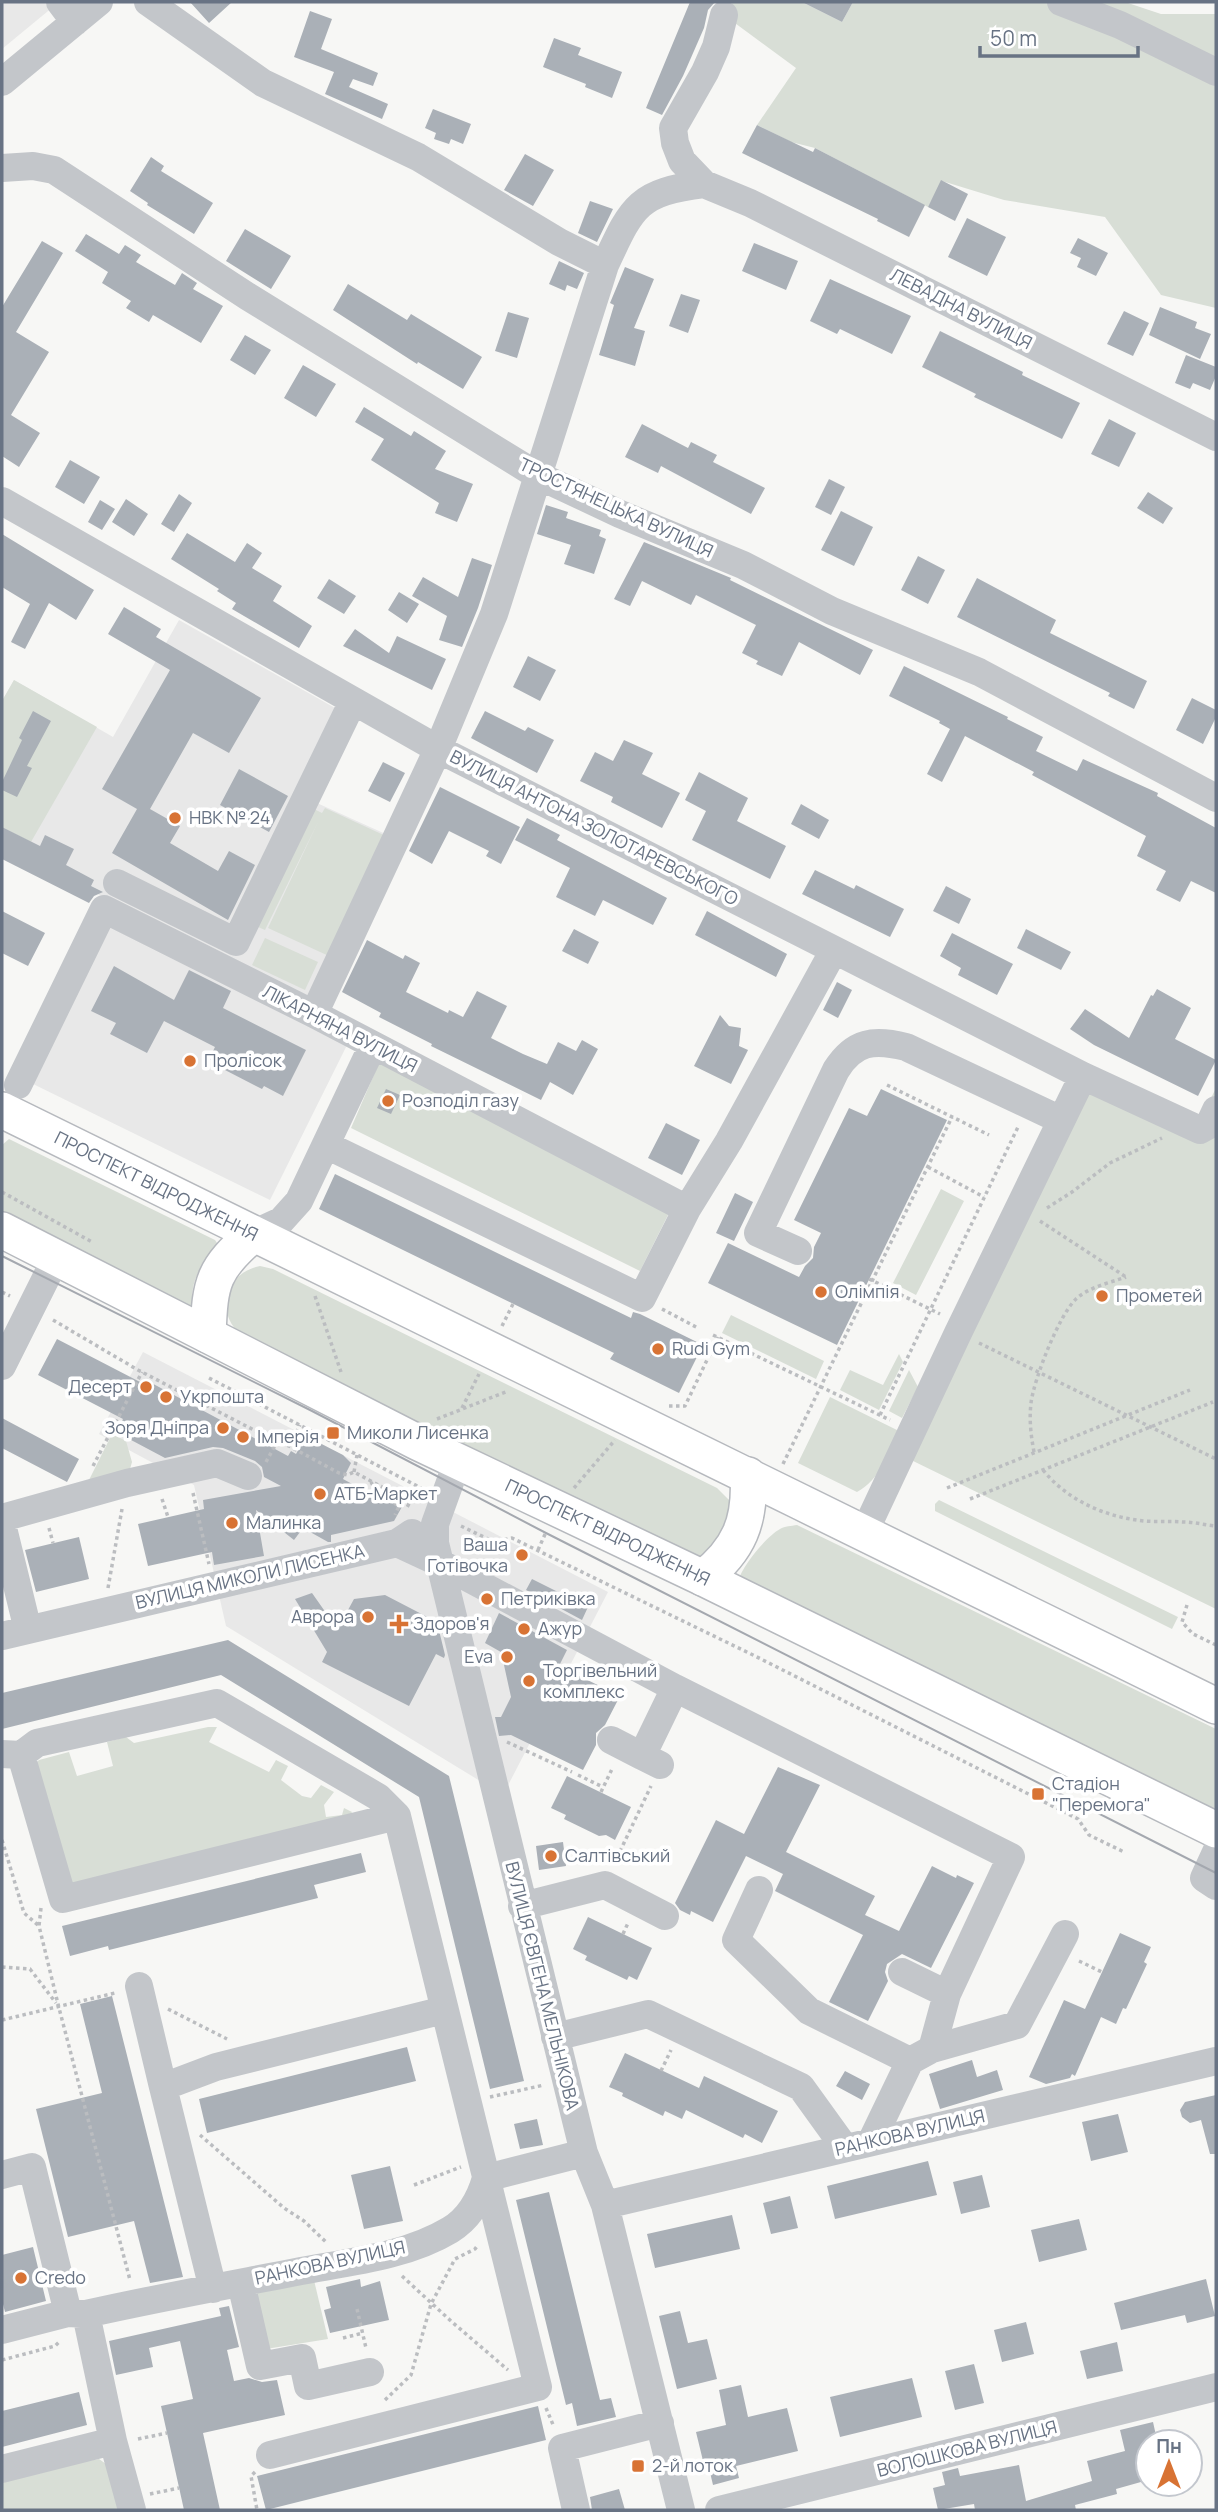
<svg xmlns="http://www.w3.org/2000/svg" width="1218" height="2512" font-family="Manrope,sans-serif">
  <rect width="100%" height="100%" fill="#f7f7f5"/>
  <path fill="#e8e8e8" d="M2,2h57l-57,47z
    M179,620l172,97 -43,82 82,37 -80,168 -81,-40 -227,-121v-142l12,-21 99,57z
    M111,921l239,118 -80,161 -239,-117z
    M143,1352l465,240 -105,203 -277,-169 -32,-141 -95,-51z"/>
  <path fill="#d8ded6" d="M733,2h69l40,20 11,-20h272l36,12h55v294l-55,-13 -56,-78 -101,-17 -62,-19 -14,26 -113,-59 -24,-6 -34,-17 39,-57 -72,-53z
    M14,680l83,47 -66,115 -29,-15v-126z
    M306,805l16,8 3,-5 63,29 -57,120 -63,-29 50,-106 -53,108 -16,-7z
    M265,938l53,24 -13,28 -53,-25z
    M379,1063l292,146 -31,62 -289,-143z
    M1216,1088v521l-307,-150 179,-368 90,42 25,-19z
    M9,1139l206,101 4,6c-18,18 -28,32 -27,59l-4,2 -186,-92v-70z
    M941,1189l23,12 -48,94 -23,-12z
    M260,1266l13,3 444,219 17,17 -16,45 -24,12 -458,-232c-21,-25 -7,-58 24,-64z
    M731,1315l93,46 -8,18 -94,-46z
    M899,1354l4,8 -24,48 -39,-20 10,-20 33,15z
    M909,1370l9,17 -16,31 -13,-7z
    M830,1397l69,34c-11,22 -19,49 -42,61l-59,-29z
    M112,1434l14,7 6,21 -2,7 -45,19z
    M939,1500l239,117 -6,12 -237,-118v-7z
    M797,1525l419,204v84l-477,-234c4,-14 28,-43 41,-50 5,-3 11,-3 17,-4z
    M208,1727h9l-8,15 60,30 7,-12 12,6 -7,14 21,16 9,2 10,-13 13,7 -10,13 2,12 16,-2 2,-7 8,4 -6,11 -271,62 -8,-5 -32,-116 4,-4 30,-8 8,24 36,-10 -6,-24 19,-5 8,6z
    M313,2276l15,63 -62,10 -14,-42 7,-20z
    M99,2459l7,5 15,46h-119v-35z"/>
  <path fill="#aab0b7" d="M190,2h42l-23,21z
    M690,2h25l-7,8 -4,18 -21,48 -21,39 -16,-7z
    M802,2h51l-11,20z
    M310,11l22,8 -11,30 57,24 -5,13 -20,-7 -4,8 39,17 -6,15 -57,-25 9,-22 -40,-15z
    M554,38l27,10 -3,7 44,17 -10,26 -27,-11 1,-3 -43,-17z
    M433,109l38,15 -8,20 -12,-5 -2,5 -15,-5 2,-6 -11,-5z
    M757,125l56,27 2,-4 110,57 -16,32 -32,-16 1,-2 -136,-66z
    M525,154l29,16 -21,36 -29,-16z
    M151,157l13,9 -3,5 52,32 -19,31 -47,-29 1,-2 -18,-12z
    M941,180l27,14 -13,27 -27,-14z
    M590,201l23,8 -16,33 -19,-9z
    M967,218l39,19 -19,39 -39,-19z
    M245,229l46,27 -20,33 -45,-28z
    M86,234l33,20 6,-9 16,10 -5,7 39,23 7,-12 15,10 -4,6 30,17 -22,37 -48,-28 -4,7 -23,-14 5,-7 -29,-18 6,-11 -33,-21z
    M1078,238l30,15 -12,23 -19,-9 4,-9 -11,-5z
    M42,241l21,12 -47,79 33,20 -38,63 29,18 -21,34 -17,-11v-149z
    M754,243l44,18 -12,29 -44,-19z
    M559,261l25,12 -7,16 -10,-4 -2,6 -16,-7z
    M625,267l29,12 -20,49 11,3 -10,35 -36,-11 15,-50 -4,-2z
    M830,279l81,37 -19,38 -52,-25 -3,5 -27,-13z
    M348,284l59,36 4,-6 71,43 -19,32 -45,-27 -1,2 -84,-54z
    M681,294l19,6 -12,33 -19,-7z
    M1160,307l37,15 -2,6 16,6 -11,25 -51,-24z
    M1124,311l25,12 -16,33 -26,-12z
    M508,312l21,6 -12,40 -22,-7z
    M940,331l83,41 -1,3 58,28 -18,36 -88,-42 2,-3 -54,-27z
    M245,335l26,15 -16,25 -25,-15z
    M1186,355l30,12v9l-6,14 -17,-7 -3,6 -15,-6z
    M303,365l33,19 -20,33 -32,-19z
    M364,407l47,29 3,-5 32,20 -11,18 38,15 -16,38 -22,-9 4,-10 -68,-43 13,-21 -29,-17z
    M1109,419l27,14 -17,34 -28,-13z
    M642,424l46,24 3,-6 26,13 -4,7 52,26 -14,26 -90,-48 -3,7 -33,-16z
    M70,460l30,17 -16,27 -29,-17z
    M829,479l16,8 -14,28 -16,-8z
    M1148,492l25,16 -10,16 -26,-16z
    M179,494l13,9 -18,29 -13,-8z
    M126,499l22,15 -14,22 -22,-14z
    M100,500l15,9 -13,21 -14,-8z
    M546,505l22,7 -2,6 35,12 -2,6 7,3 -12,35 -30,-10 7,-19 -34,-11z
    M841,511l32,16 -19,39 -33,-16z
    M187,533l48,29 12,-19 15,10 -10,15 30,18 -9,15 39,25 -13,22 -67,-39 4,-6 -19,-12 2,-2 -48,-30z
    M2,534l92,56 -18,30 -27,-17 -24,46 -14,-7 19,-38 -28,-17z
    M644,542l87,36 -1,2 143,70 -13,25 -61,-33 -17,34 -26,-12 2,-3 -16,-8 14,-28 -60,-30 -5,10 -49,-24 -12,25 -16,-7z
    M918,556l27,14 -17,34 -27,-14z
    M472,558l20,7 -14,43 -16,39 -23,-7 8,-24 -35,-20 11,-19 35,20z
    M977,578l79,42 -6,13 97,48 -13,28 -26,-13 2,-3 -153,-76z
    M329,579l27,17 -12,18 -27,-16z
    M399,592l20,12 -12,19 -19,-13z
    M124,607l37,22 -5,8 105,61 -32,55 -36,-20 -43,76 30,17 -10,17 48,28 11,-20 26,14 -27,55 -116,-67 25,-44 -35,-20 68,-119 -62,-36z
    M355,629l34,24 8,-17 49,23 -14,31 -89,-44z
    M528,656l28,14 -16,31 -27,-14z
    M904,666l104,51 -1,2 36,18 -7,14 41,20 6,-12 75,34 -1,3 59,32v65l-25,-12 -11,21 -24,-12 10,-19 -29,-15 9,-20 -114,-61 2,-3 -69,-36 -23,46 -15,-8 23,-45 -11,-6 1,-2 -51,-25z
    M1192,698l24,12v7l-13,27 -27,-14z
    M33,711l18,10 -24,45 5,2 -15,29 -15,-7v-8l20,-42 -3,-2z
    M485,711l40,20 3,-4 26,13 -17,33 -66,-35z
    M624,740l29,13 -11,21 38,19 -18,35 -51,-26 2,-5 -33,-16 15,-29 18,9z
    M383,762l22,11 -15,29 -22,-11z
    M239,769l49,27 -19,36 -49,-27z
    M699,772l49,26 -11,23 49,25 -16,33 -78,-39 14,-29 -21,-11z
    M440,787l80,40 -19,37 -15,-8 3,-5 -40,-20 -17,33 -23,-13z
    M801,804l28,16 -10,19 -28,-15z
    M527,818l33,17 -3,5 110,58 -14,27 -50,-25 -8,16 -39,-19 14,-29 -55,-28z
    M2,827l38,19 5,-11 29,14 -8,16 28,15 -3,6 12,6 -9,4 -5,7 -87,-44z
    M815,870l39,19 2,-4 48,24 -14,28 -88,-43z
    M946,886l25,13 -12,25 -26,-13z
    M2,911l43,22 -17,33 -26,-13z
    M707,911l80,43 -11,23 -81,-42z
    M574,929l25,13 -11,22 -26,-13z
    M1026,929l45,23 -10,18 -44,-22z
    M952,933l61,31 -16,31 -39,-20 3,-7 -21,-12z
    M367,940l36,19 2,-4 15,8 -14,29 42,21 1,-3 14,7 14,-26 30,15 -16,32 32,16 24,10 11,-22 18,9 6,-11 16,9 -25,46 -23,-13 -9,18 -110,-54 1,-2 -53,-27 2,-4 -39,-21z
    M114,966l60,34 15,-30 42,21 -8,17 83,42 -23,46 -19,-10 -2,3 -37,-19 1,-3 -17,-8 6,-12 -51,-26 -17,32 -37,-19 6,-11 -25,-12z
    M837,982l15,8 -14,28 -15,-8z
    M1157,989l34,19 -16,31 41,21 -18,36 -104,-51 -24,-16 15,-20 44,29 22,-43 2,1z
    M720,1015l9,11 12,2 -2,18 9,4 -17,34 -37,-18z
    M386,1089l14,6 -9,19 -14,-6z
    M881,1089l66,31 -110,225 -129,-62 20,-40 71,34 6,-11 8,-8 1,-11 7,-14 -27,-13 55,-112 18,8z
    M666,1123l34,17 -18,35 -34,-17z
    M335,1174l296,144 2,-6 7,2 63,31 -24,48 -69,-34 4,-6 -295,-144z
    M735,1193l18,9 -19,39 -18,-8z
    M57,1339l85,44 2,-4 144,77 3,-5 5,3 10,-18 37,19 8,8 -8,16 35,19 3,-5 22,12 -9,16 -63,14v7h-3l-25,-14 -9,12 -38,-30 8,46 -50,9 -2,-13 -64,14 -10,-42 66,-15 -1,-9 78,-14 -17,-9 -2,-10 -7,-6 -32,-13 -10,-1 -48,11 -49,-26 7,-13 -85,-44z
    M2,1418l77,41 -12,23 -65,-34z
    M79,1537l10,42 -53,13 -11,-42z
    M532,1579l56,28 -6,13 -56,-30z
    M312,1593l19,27 17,-10 6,-11 31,-4 52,27 8,33 -1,3 -8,-4 -27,52 -87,-44 5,-10 -32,-53z
    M499,1613l68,37 -8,16 61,30 -15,29 -9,8v12l-13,25 -72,-35 -12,1 -4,-19h6l10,-20 -7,-32 4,-9 -23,-13z
    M228,1640l221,136 75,305 -34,8 -71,-292 -198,-122 -219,54v-36z
    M778,1767l42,18 -34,67 89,44 -10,19 34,16 33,-65 24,12 1,-3 17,8 -43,85 -29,-14 -15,10 -2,8 3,9 -20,40 -39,-19 34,-67 -88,-44 8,-17 -37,-18 -33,66 -22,-11 -1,4 -10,-5 -5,-7 41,-83 28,14z
    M567,1776l64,31 -16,33 -9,-5 -7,1 -35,-17 2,-4 -15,-7z
    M563,1842l3,24 -27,4 -3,-24z
    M361,1853l5,19 -52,13 4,13 -209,52 -1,-4 -38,10 -8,-30z
    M588,1917l64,31 -15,32 -8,-4 -2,4 -42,-20 2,-4 -14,-7z
    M1120,1933l31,14 -7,15 3,2 -21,45 -3,-1 -7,16 -15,-7 -26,59 -3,-2 -2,4 -24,6 -17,-7 35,-77 21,9z
    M112,1996l71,281 -33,6 -16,-62 -66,16 -32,-128 66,-16 -22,-89z
    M407,2047l9,34 -209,52 -8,-34z
    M625,2053l74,35 5,-12 74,35 -16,32 -17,-9 -2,4 -57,-28 -4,9 -17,-8 -2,5 -41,-20 1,-3 -14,-6z
    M972,2060l5,17 20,-7 6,20 -63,19 -11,-35z
    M845,2071l25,13 -8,16 -26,-14z
    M1216,2095v59h-6l-9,-34 -11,3 -8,-6 -2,-7 5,-8z
    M1118,2114l10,38 -37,9 -9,-39z
    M537,2119l6,26 -23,4 -6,-25z
    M928,2161l9,34 -102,24 -8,-33z
    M390,2166l13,55 -39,8 -13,-54z
    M982,2175l8,32 -29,7 -8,-32z
    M549,2192l51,208 11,-2 5,19 -39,9 -5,-23 -6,2 -50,-205z
    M790,2196l8,32 -27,6 -8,-31z
    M732,2215l8,34 -85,19 -8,-34z
    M1079,2219l8,31 -48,12 -8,-32z
    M33,2247l13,54 -41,11 -3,-12v-45z
    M360,2279l1,8 19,-6 9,39 -59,13 -6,-23 7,-2 -5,-21z
    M1206,2279l9,37 -28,7 -2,-8 -64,15 -7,-27z
    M229,2306l10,41 -12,3 7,31 15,-3 13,4 15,-2 8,35 -82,18 17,77h-36l-23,-104 32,-7 -13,-58 -31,7 4,19 -37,8 -7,-34 112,-25 -2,-8z
    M680,2311l8,32 19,-4 10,40 -40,10 -18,-73z
    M1026,2322l8,32 -32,8 -8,-32z
    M1117,2342l6,29 -36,8 -7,-28z
    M974,2364l10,39 -29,7 -10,-39z
    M912,2378l10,39 -82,20 -10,-40z
    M741,2385l7,32 39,-9 11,43 -62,15 3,12 -26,7 -4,-17 -4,1 -9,-37 30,-7 -7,-35z
    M79,2392l8,33 -85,22v-36z
    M538,2406l8,34 -280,70 -9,-34z
    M1153,2422l4,18 -9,2v38l-32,9 1,5 -42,11 1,5h-101l-1,-6 -36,6 -5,-22 12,-3 -3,-13 16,-4 2,8 59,-11 7,36 66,-20 -5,-20 38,-10 -5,-21z
    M619,2489l6,21h-33l-2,-13z"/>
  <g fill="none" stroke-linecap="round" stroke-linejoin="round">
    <defs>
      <g id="major">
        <path id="s1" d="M2,1110c403,201 810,396 1214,596"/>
        <path id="s2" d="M2,1230l415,212 286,136 513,252"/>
        <path d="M208,1335c2,-55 5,-65 45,-101"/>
        <path d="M703,1578c36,-28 48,-57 45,-103"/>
      </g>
    </defs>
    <use href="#major" stroke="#b6b9be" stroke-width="38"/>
    <path stroke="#bbbdc0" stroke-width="3.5" stroke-dasharray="3.5 3.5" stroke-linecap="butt" d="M887,1085l102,50
      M928,1167l56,30
      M2,1192l90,50
      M1047,1208l25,-16 38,-29 52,-25
      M1040,1221l86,56
      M869,1279l71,35
      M2,1292l8,4
      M315,1296l26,76
      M662,1309l36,19
      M53,1320l85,50 139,72 12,4 50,27 8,2 7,-3 56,30 -4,7
      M502,1326l11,-22
      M713,1335l177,85
      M979,1343l237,116
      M209,1378l212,110
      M669,1406h16l33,-69
      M462,1408l17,-34
      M880,1415l138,-288
      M437,1419l71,-28
      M290,1445l10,-20
      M1034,1452c-3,-16 -5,-32 -3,-49 3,-24 28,-88 45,-104 13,-12 33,-16 50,-22
      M266,1462l11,-20
      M783,1464l169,-347
      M93,1466l49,-94
      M1043,1470c25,31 63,47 101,51 13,1 26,0 39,1 11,0 22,3 33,4
      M354,1472l3,-17
      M371,1482l8,14 11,5 4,-8
      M574,1488l41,-48
      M947,1488l243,-98
      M193,1493l16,71
      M162,1499l6,18
      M970,1499l243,-97
      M389,1503l1,-2 9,5 -4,9
      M461,1526l31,15
      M49,1528l4,15
      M463,1548l49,-10 243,118 323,163 11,16 35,17
      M538,1550l8,-18
      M108,1588l14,-79
      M1187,1605l-5,17 11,12 23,11
      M507,1742l65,30
      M578,1775l25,12
      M601,1792l11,-23
      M2,1840l22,73 15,13
      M614,1864l37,-78
      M41,1908l-2,18 20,82 71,272
      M623,1934l5,-11
      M1079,1961l23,11
      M2,1967l28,2 26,34
      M168,2009l59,30
      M2,2020l113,-27
      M661,2071l10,-21
      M490,2097l54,-12
      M200,2135l84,73 20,13 23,22
      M414,2185l47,-18
      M402,2276l50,46 56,48
      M357,2309l9,39
      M343,2338l20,-5
      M2,2360l53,-14 4,-4
      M385,2400l26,-25 20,-71 24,-45 20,-10 3,-4
      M546,2408l8,19
      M138,2439l29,-6
      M255,2472l-4,4 6,34
      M150,2494l29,-6"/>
    <path stroke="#c3c6ca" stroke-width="28" d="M60,2l15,20
      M148,2l115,81 155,74 141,85 46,23 -111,349 -56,135 -124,265
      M1061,2l59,23 96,47
      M724,15l-8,32 -11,25 -32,56 2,15 7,18 22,23 46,19 466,234
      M2,82l97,-80
      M2,168l31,-2 21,4 193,126 290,179 83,39 123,51 89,46 147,61 237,126
      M605,265c27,-58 32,-73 99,-81
      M2,501l436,248 645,327 117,54 9,-5 7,-15
      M117,883l119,59 117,-241
      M18,1085l86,-176 210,105 373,195
      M326,1145l316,153 45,-89 42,-68 105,-191
      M253,1234l28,-13 18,-20 74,-156
      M798,1251l-40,-18 78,-163c18,-29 38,-31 70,-23l155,73
      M2,1366l54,-108
      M458,1460l-23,64v19l149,610 21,52 76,305
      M2,1518l125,-35 90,-20 31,13
      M2,1524l26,106
      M865,1531l93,-198 125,-257
      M397,1543l43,20 235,125 336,169 -64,137 -15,55 -22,12 -39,81
      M2,1636l395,-93 15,-10
      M611,1740l31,16
      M2,1754l19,1 16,-12 180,-40 161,94 19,19 141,571 -268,68
      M21,1755l42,144 334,-83
      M660,1765l-18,-9 33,-68
      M1216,1852l-12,26 12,8
      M759,1890l-23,50 73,71 101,50
      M522,1906l83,-21 60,31
      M902,1972l45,22
      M139,1986l24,101
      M555,2037l93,-23 153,73 44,61
      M932,2049l85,-24 48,-91
      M2,2175l30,-8 36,146 18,1c71,-16 143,-29 215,-43 49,-9 106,-15 149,-41 20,-12 30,-31 36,-52l98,-25
      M605,2205l611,-144
      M241,2283l19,83 42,-8 6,28 62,-14
      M213,2289l-50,-202 53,-20 228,-57
      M86,2314l27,127 19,69
      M2,2330l66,-17
      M2,2469l111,-28
      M576,2510l-14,-62 98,-25
      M719,2510l497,-123"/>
    <use href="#major" stroke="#fff" stroke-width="35"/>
    <path stroke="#a4a8af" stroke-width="2" d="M2,1256l310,155 234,122 670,340"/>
  </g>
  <g fill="#d87334" stroke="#fff" stroke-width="2.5">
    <circle cx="175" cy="818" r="7"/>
    <circle cx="190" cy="1061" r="7"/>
    <circle cx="388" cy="1101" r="7"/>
    <circle cx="821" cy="1292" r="7"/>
    <circle cx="1102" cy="1296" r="7"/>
    <circle cx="658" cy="1349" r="7"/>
    <circle cx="146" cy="1387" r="7"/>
    <circle cx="166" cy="1397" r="7"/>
    <circle cx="223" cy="1428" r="7"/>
    <rect x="326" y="1426" width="14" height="14" rx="3.5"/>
    <circle cx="243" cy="1437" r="7"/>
    <circle cx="320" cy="1494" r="7"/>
    <circle cx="232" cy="1523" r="7"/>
    <circle cx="522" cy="1555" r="7"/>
    <circle cx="487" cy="1599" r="7"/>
    <circle cx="368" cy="1617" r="7"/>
    <path d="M395.5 1613.5h7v7h7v7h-7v7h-7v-7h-7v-7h7z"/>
    <circle cx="524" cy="1629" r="7"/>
    <circle cx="507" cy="1657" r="7"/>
    <circle cx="529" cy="1681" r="7"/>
    <rect x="1031" y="1787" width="14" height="14" rx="3.5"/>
    <circle cx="551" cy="1856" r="7"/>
    <circle cx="21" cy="2278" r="7"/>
    <rect x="631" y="2459" width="14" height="14" rx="3.5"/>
  </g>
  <g text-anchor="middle" stroke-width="7" stroke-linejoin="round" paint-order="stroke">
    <g font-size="18" fill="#687384" stroke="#fff">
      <text transform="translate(961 309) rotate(27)" y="6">ЛЕВАДНА ВУЛИЦЯ</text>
      <text transform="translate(616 508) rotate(25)" y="6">ТРОСТЯНЕЦЬКА ВУЛИЦЯ</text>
      <text transform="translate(594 828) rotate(27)" y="6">ВУЛИЦЯ АНТОНА ЗОЛОТАРЕВСЬКОГО</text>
      <text transform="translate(340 1029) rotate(27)" y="6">ЛІКАРНЯНА ВУЛИЦЯ</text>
      <text dy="6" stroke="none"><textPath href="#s1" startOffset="172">ПРОСПЕКТ ВІДРОДЖЕННЯ</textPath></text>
      <text dy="6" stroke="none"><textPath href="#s2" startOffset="677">ПРОСПЕКТ ВІДРОДЖЕННЯ</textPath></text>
      <text transform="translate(250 1577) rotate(-13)" y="6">ВУЛИЦЯ МИКОЛИ ЛИСЕНКА</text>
      <text transform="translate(542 1986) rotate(76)" y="6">ВУЛИЦЯ ЄВГЕНА МЕЛЬНІКОВА</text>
      <text transform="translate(910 2133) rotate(-13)" y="6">РАНКОВА ВУЛИЦЯ</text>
      <text transform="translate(330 2263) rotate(-12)" y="6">РАНКОВА ВУЛИЦЯ</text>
      <text transform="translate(967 2449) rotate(-14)" y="6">ВОЛОШКОВА ВУЛИЦЯ</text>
    </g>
    <g font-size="18" fill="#687384" stroke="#fff" text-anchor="start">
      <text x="189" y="824">НВК № 24</text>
      <text x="204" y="1067">Пролісок</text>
      <text x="402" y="1107">Розподіл газу</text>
      <text x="835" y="1298">Олімпія</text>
      <text x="1116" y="1302">Прометей</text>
      <text x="672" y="1355">Rudi Gym</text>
      <text x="132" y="1393" text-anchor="end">Десерт</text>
      <text x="180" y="1403">Укрпошта</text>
      <text x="209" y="1434" text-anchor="end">Зоря Дніпра</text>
      <text x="347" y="1439">Миколи Лисенка</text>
      <text x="257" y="1443">Імперія</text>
      <text x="334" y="1500">АТБ-Маркет</text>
      <text x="246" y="1529">Малинка</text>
      <text x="508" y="1551" text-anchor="end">Ваша<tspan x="508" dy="21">Готівочка</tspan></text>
      <text x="501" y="1605">Петриківка</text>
      <text x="354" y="1623" text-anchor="end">Аврора</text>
      <text x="413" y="1630">Здоров'я</text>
      <text x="538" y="1635">Ажур</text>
      <text x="493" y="1663" text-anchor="end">Eva</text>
      <text x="543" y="1677">Торгівельний<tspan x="543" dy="21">комплекс</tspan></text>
      <text x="1052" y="1790">Стадіон<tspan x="1052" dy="21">"Перемога"</tspan></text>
      <text x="565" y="1862">Салтівський</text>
      <text x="35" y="2284">Credo</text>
      <text x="652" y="2472">2-й лоток</text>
    </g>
  </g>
  <rect width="1218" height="2512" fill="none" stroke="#687384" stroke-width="7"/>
  <g transform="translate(1169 2463)"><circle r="33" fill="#ffffff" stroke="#c3c7ce" stroke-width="2"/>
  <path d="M0-5L12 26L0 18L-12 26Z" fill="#d87334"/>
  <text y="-10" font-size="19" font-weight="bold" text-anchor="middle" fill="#687384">Пн</text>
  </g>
  <path d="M980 46v10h158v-10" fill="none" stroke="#687384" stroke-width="3.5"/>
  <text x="990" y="46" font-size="21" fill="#687384" stroke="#ffffff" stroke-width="5" paint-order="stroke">50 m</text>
</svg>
